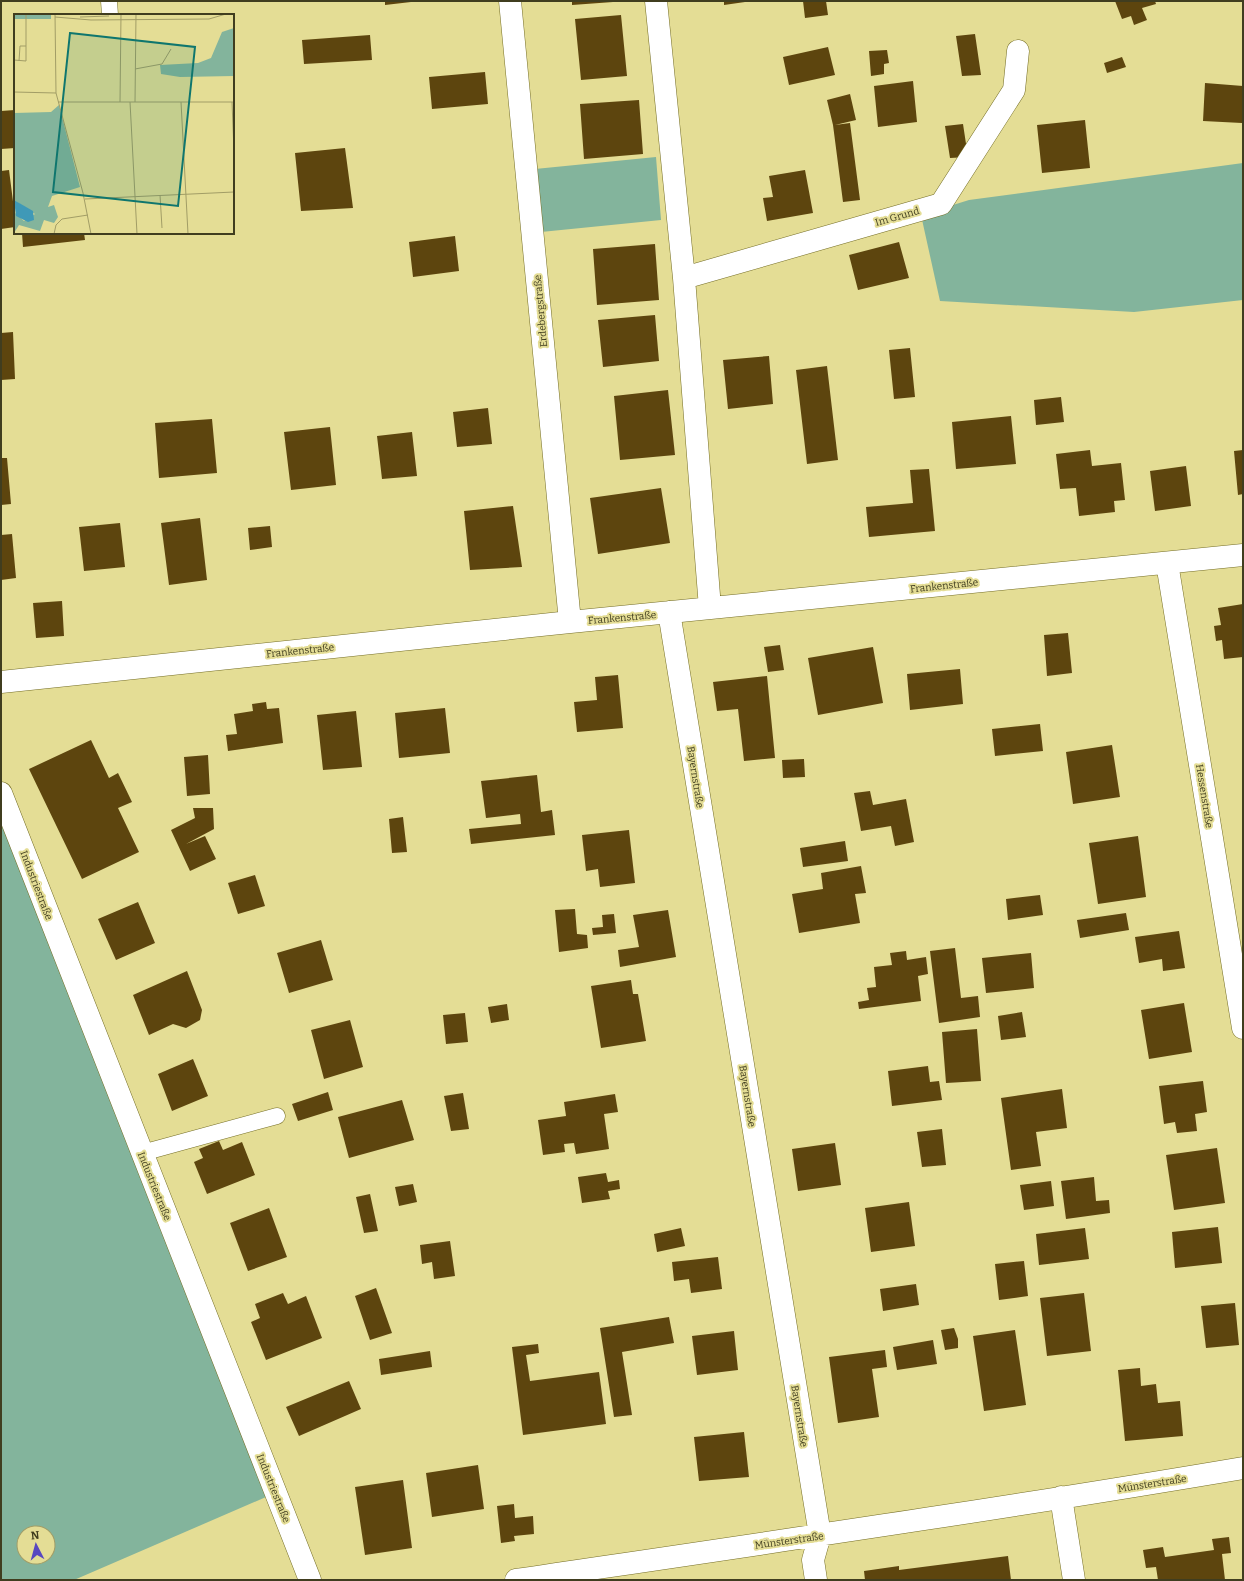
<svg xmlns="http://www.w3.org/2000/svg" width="1244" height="1581" font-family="Bitter,serif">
  <rect width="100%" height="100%" fill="#e4dd95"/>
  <path fill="#83b49c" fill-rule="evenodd" d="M656,157l5,63 -120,12 -6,-63z
    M1243,163v137l-109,12 -194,-11 -19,-86 48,-15z
    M1,807l265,690 -192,83h-73zM24,1533h24v24h-24z"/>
  <path fill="#5d450e" d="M385,1h25l1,1 -26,3z
    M572,1h41v1l-41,3z
    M724,1h21v1l-21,3z
    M803,1h23l2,14 -23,3z
    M1115,1h40l1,3 -14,4 5,12 -13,5 -3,-9 -9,3z
    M621,15l6,61 -46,4 -6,-61z
    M975,34l6,41 -19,1 -6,-40z
    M370,35l2,25 -68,4 -2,-24z
    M828,47l7,28 -46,10 -6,-28z
    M887,50l2,13 -5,1v10l-13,2 -2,-25z
    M1122,57l4,10 -19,6 -3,-10z
    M485,72l3,32 -56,5 -3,-32z
    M913,81l4,41 -39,5 -4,-41z
    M1205,83l38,3 -1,37 -39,-2z
    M850,94l6,26 -21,5 15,-2 10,77 -17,2 -10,-77 -6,-25z
    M639,100l4,54 -59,5 -4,-55z
    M15,110v38l-14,1v-38z
    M1085,120l5,48 -48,5 -5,-48z
    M963,124l5,33 -18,1 -5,-32z
    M345,148l8,60 -52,3 -6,-58z
    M9,170l6,47v10l-14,2v-58z
    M805,170l8,43 -46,8 -4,-23 10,-1 -4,-21z
    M22,233h62l1,7 -62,7z
    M455,236l4,35 -46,6 -4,-35z
    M899,242l10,36 -51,12 -9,-35z
    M655,244l4,56 -62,5 -4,-56z
    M655,315l4,46 -56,6 -5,-47z
    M13,332l2,47 -14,1v-47z
    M910,348l5,49 -21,2 -5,-49z
    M769,356l4,48 -45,5 -5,-49z
    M827,366l11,94 -31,4 -11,-94z
    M668,390l7,65 -55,5 -6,-64z
    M1061,397l3,25 -28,3 -2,-25z
    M488,408l4,36 -35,3 -4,-35z
    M1011,416l5,48 -60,5 -4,-47z
    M212,419l5,54 -58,5 -4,-55z
    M330,427l6,58 -45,5 -7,-58z
    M412,432l5,44 -35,3 -5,-43z
    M1090,450l2,16 29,-3 4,37 -11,1 1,11 -36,4 -3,-28 -16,1 -4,-35z
    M1243,450v44l-5,1 -4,-44z
    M1,458h6l4,46 -10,1z
    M1186,466l5,40 -36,5 -5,-40z
    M929,469l6,62 -66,6 -3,-30 47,-4 -3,-33z
    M661,488l9,55 -72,11 -8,-56z
    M513,506l9,61 -52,3 -6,-59z
    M200,518l7,62 -38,5 -8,-62z
    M120,523l5,44 -41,4 -5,-44z
    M270,526l2,21 -22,3 -2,-22z
    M12,534l4,44 -15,2v-45z
    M62,601l2,35 -28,2 -3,-35z
    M1243,604v53l-19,2 -2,-19 -6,1 -2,-15 7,-1 -3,-17z
    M1068,633l4,40 -25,3 -3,-41z
    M780,645l4,25 -16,2 -4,-25z
    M873,647l10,56 -65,12 -10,-57z
    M960,669l3,35 -53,6 -3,-36z
    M618,675l5,53 -46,4 -3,-30 23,-2 -2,-23z
    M767,676l8,82 -31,3 -6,-52 -21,2 -4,-29z
    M266,702l1,7 12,-1 4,35 -55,8 -2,-16 11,-1 -3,-20 19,-3 -1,-7z
    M445,708l5,45 -51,5 -4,-45z
    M356,711l6,56 -39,3 -6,-55z
    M1040,724l3,27 -48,5 -3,-27z
    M91,740l18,38 9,-5 14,29 -14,6 21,44 -57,27 -53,-110z
    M1112,745l8,52 -47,7 -7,-52z
    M208,755l2,39 -23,2 -3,-39z
    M804,759l1,18 -22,1 -1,-18z
    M537,775l4,37 11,-2 3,25 -84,9 -2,-15 52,-5 -1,-10 -34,4 -5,-37z
    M870,791l3,14 33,-6 8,43 -19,4 -4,-20 -30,5 -7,-38z
    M193,808h20l1,21 -28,15 19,-8 11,23 -26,12 -19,-41 24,-12z
    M403,817l4,35 -15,1 -3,-34z
    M629,830l6,53 -35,4 -2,-18 -12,2 -4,-36z
    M1138,836l8,61 -48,7 -9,-61z
    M845,841l3,20 -45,6 -3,-19z
    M861,866l5,27 -11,1 5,29 -61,10 -7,-39 31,-5 -2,-16z
    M255,875l10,31 -27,8 -10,-31z
    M1040,895l3,20 -35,5 -2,-21z
    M138,902l17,41 -39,17 -18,-41z
    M575,909l2,25 10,1 1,13 -29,4 -4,-42z
    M668,910l8,47 -56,10 -2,-17 21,-3 -6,-32z
    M1126,913l3,17 -49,8 -3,-18z
    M614,914l2,19 -23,2 -1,-7 11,-1 -1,-12z
    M1179,931l6,37 -22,3 -1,-12 -23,4 -4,-26z
    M321,940l12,40 -44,13 -12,-40z
    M955,948l6,50 17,-2 2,21 -41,6 -9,-72z
    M906,951l1,9 19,-3 2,17 -10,2 3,25 -62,8 -1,-7 11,-2 -2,-12 9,-1 -2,-20 18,-2 -2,-12z
    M1031,953l3,35 -48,5 -4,-35z
    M187,971l15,39 -2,10 -14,8 -13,-4 -24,11 -16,-40z
    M631,980l2,14h5l8,47 -45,7 -10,-62z
    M1184,1003l8,49 -43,7 -8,-49z
    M507,1004l2,16 -18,3 -3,-16z
    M1022,1012l4,25 -25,3 -3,-24z
    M465,1013l3,29 -22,2 -3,-29z
    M350,1020l13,47 -39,12 -13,-49z
    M977,1029l4,52 -35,2 -4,-51z
    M193,1059l15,37 -36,15 -14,-37z
    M928,1066l2,16 9,-1 3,19 -50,6 -4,-35z
    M1203,1081l4,31 -12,2 2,17 -20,2 -2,-11 -11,2 -5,-38z
    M1062,1089l5,39 -31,4 5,34 -30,4 -10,-72z
    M328,1092l5,18 -35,11 -6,-17z
    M463,1093l6,36 -18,2 -7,-35z
    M615,1094l3,18 -14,2 5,35 -33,5 -2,-11 -10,1 1,8 -22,3 -5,-35 28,-4 -2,-14z
    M402,1100l12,40 -65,18 -11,-41z
    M942,1129l4,36 -24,2 -5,-35z
    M219,1141l4,9 19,-8 13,33 -48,19 -13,-32 9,-4 -4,-9z
    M835,1143l6,42 -43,6 -6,-42z
    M1217,1148l8,55 -51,7 -8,-55z
    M606,1173l2,9 11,-2 1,9 -12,2 2,8 -28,4 -4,-26z
    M1094,1177l2,24 13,-1 1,13 -44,6 -5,-38z
    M1051,1181l3,25 -30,4 -4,-25z
    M413,1184l4,18 -18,4 -4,-19z
    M370,1194l8,37 -14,2 -8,-36z
    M909,1202l6,44 -44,6 -6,-44z
    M269,1208l18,49 -39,14 -18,-48z
    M1218,1227l4,36 -47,5 -3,-36z
    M681,1228l4,18 -28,6 -3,-18z
    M1085,1228l4,31 -50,6 -3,-31z
    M450,1241l5,35 -21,3 -2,-17 -10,2 -2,-19z
    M718,1257l4,32 -31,4 -2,-14 -15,2 -2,-19z
    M1024,1261l4,35 -29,4 -4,-36z
    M916,1284l3,21 -36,6 -3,-22z
    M376,1288l16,45 -22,7 -15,-44z
    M283,1293l5,11 18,-8 16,42 -56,22 -15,-38 9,-4 -5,-14z
    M1084,1293l7,58 -44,5 -7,-58z
    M1235,1303l4,42 -33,3 -5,-42z
    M669,1317l5,26 -52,9 10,63 -18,2 -14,-89z
    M954,1328l4,11v9l-13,2 -4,-20z
    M1015,1330l11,75 -42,6 -11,-75z
    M734,1331l4,39 -41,5 -5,-39z
    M933,1340l4,24 -40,6 -4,-23z
    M538,1344l1,9 -13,2 4,26 69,-9 7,52 -83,11 -11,-88z
    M885,1350l2,17 -15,2 7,48 -41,6 -9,-66z
    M430,1351l2,16 -51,8 -2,-16z
    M1140,1368l1,18 15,-2 2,19 22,-2 3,35 -58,5 -7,-71z
    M349,1381l12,28 -62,27 -13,-29z
    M744,1432l5,45 -50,4 -5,-44z
    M478,1465l6,44 -52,8 -6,-44z
    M403,1480l9,68 -47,7 -10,-68z
    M514,1504l1,14 18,-2 1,18 -20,2 1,5 -14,2 -4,-37z
    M1229,1537l2,16 -9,1 3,26h-67l-2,-13 -10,1 -3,-18 20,-3 2,10 49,-7 -2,-11z
    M1008,1556l3,24h-146l-1,-9 35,-5v4z"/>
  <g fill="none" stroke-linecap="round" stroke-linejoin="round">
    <defs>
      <path id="service" d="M109,1l1,14
        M142,1153l135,-37"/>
      <path id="minor" d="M510,1l60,621
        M656,1l28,277 26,330
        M684,278l257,-74 73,-114 4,-39
        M1167,563l76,465
        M669,612l151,923 -7,25 3,20
        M1,682l569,-60 673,-67
        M1,793l309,787
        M1061,1497l13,83
        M516,1580c243,-36 485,-71 727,-112"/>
    </defs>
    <use href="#service" stroke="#756e26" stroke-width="17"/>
    <use href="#minor" stroke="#756e26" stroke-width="23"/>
    <use href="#service" stroke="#fff" stroke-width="16"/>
    <use href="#minor" stroke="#fff" stroke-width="22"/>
  </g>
  <g text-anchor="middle" stroke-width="4" stroke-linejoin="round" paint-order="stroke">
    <g font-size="10" fill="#403d1f" stroke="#e4dd95">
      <text transform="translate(897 216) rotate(-16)" y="4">Im Grund</text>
      <text transform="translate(540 311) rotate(-95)" y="4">Erdebergstraße</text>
      <text transform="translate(944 585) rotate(-6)" y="4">Frankenstraße</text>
      <text transform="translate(622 617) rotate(-5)" y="4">Frankenstraße</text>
      <text transform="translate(300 650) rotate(-6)" y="4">Frankenstraße</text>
      <text transform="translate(696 777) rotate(81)" y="4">Bayernstraße</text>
      <text transform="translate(1205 796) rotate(81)" y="4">Hessenstraße</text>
      <text transform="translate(37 885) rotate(69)" y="4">Industriestraße</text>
      <text transform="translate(748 1096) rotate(81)" y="4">Bayernstraße</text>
      <text transform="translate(155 1186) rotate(68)" y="4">Industriestraße</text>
      <text transform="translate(800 1416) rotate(81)" y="4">Bayernstraße</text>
      <text transform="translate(1152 1483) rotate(-9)" y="4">Münsterstraße</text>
      <text transform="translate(274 1488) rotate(68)" y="4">Industriestraße</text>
      <text transform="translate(789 1540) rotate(-8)" y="4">Münsterstraße</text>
    </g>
  </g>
  <g transform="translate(14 14)">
    <rect width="220" height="220" fill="#e4dd95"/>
    <path d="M0,1h37v4h-37zM220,14v48l-54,1 -19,-3 -1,-9 38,-2 13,-5 11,-26zM45,91l21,82 -28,9 -4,11 6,-2 4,12 -4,6 -10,-3 -4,11 -21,-6 -5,8v-21l10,9 11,-7 -21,-14v-87l37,-1z" fill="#83b49c"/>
    <path d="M0,186l19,11 1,9 -6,2 -12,-6z" fill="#3f99b7"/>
    <path fill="none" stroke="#a29d66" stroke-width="1" d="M26,0h15M41,0l1,79 27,100 8,41M41,3l36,3 118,-1 17,-5M66,3l29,-1M0,46l12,1v-47M5,47l1,-15h6M121,55l27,-5 9,-15M0,78l42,1M44,88h176M106,88l1,-88M116,88l7,132M121,88l1,-88M167,88l7,132M218,88l2,49M146,181l2,33M71,185l149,-7M40,220l2,-9 6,-6 26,-4"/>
    <path fill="#0f766e" fill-opacity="0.15" stroke="#0f766e" stroke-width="2" d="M56,19l125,14 -17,159 -125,-14z"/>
    <rect width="220" height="220" fill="none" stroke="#403d1f" stroke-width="2"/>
  </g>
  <rect width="1244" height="1581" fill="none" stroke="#403d1f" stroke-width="4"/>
  <g transform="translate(36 1545) rotate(354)"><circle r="19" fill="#e4dd95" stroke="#a29d66"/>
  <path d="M0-3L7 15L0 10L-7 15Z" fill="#5848c0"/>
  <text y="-6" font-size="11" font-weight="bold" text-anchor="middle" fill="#403d1f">N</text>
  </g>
</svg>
